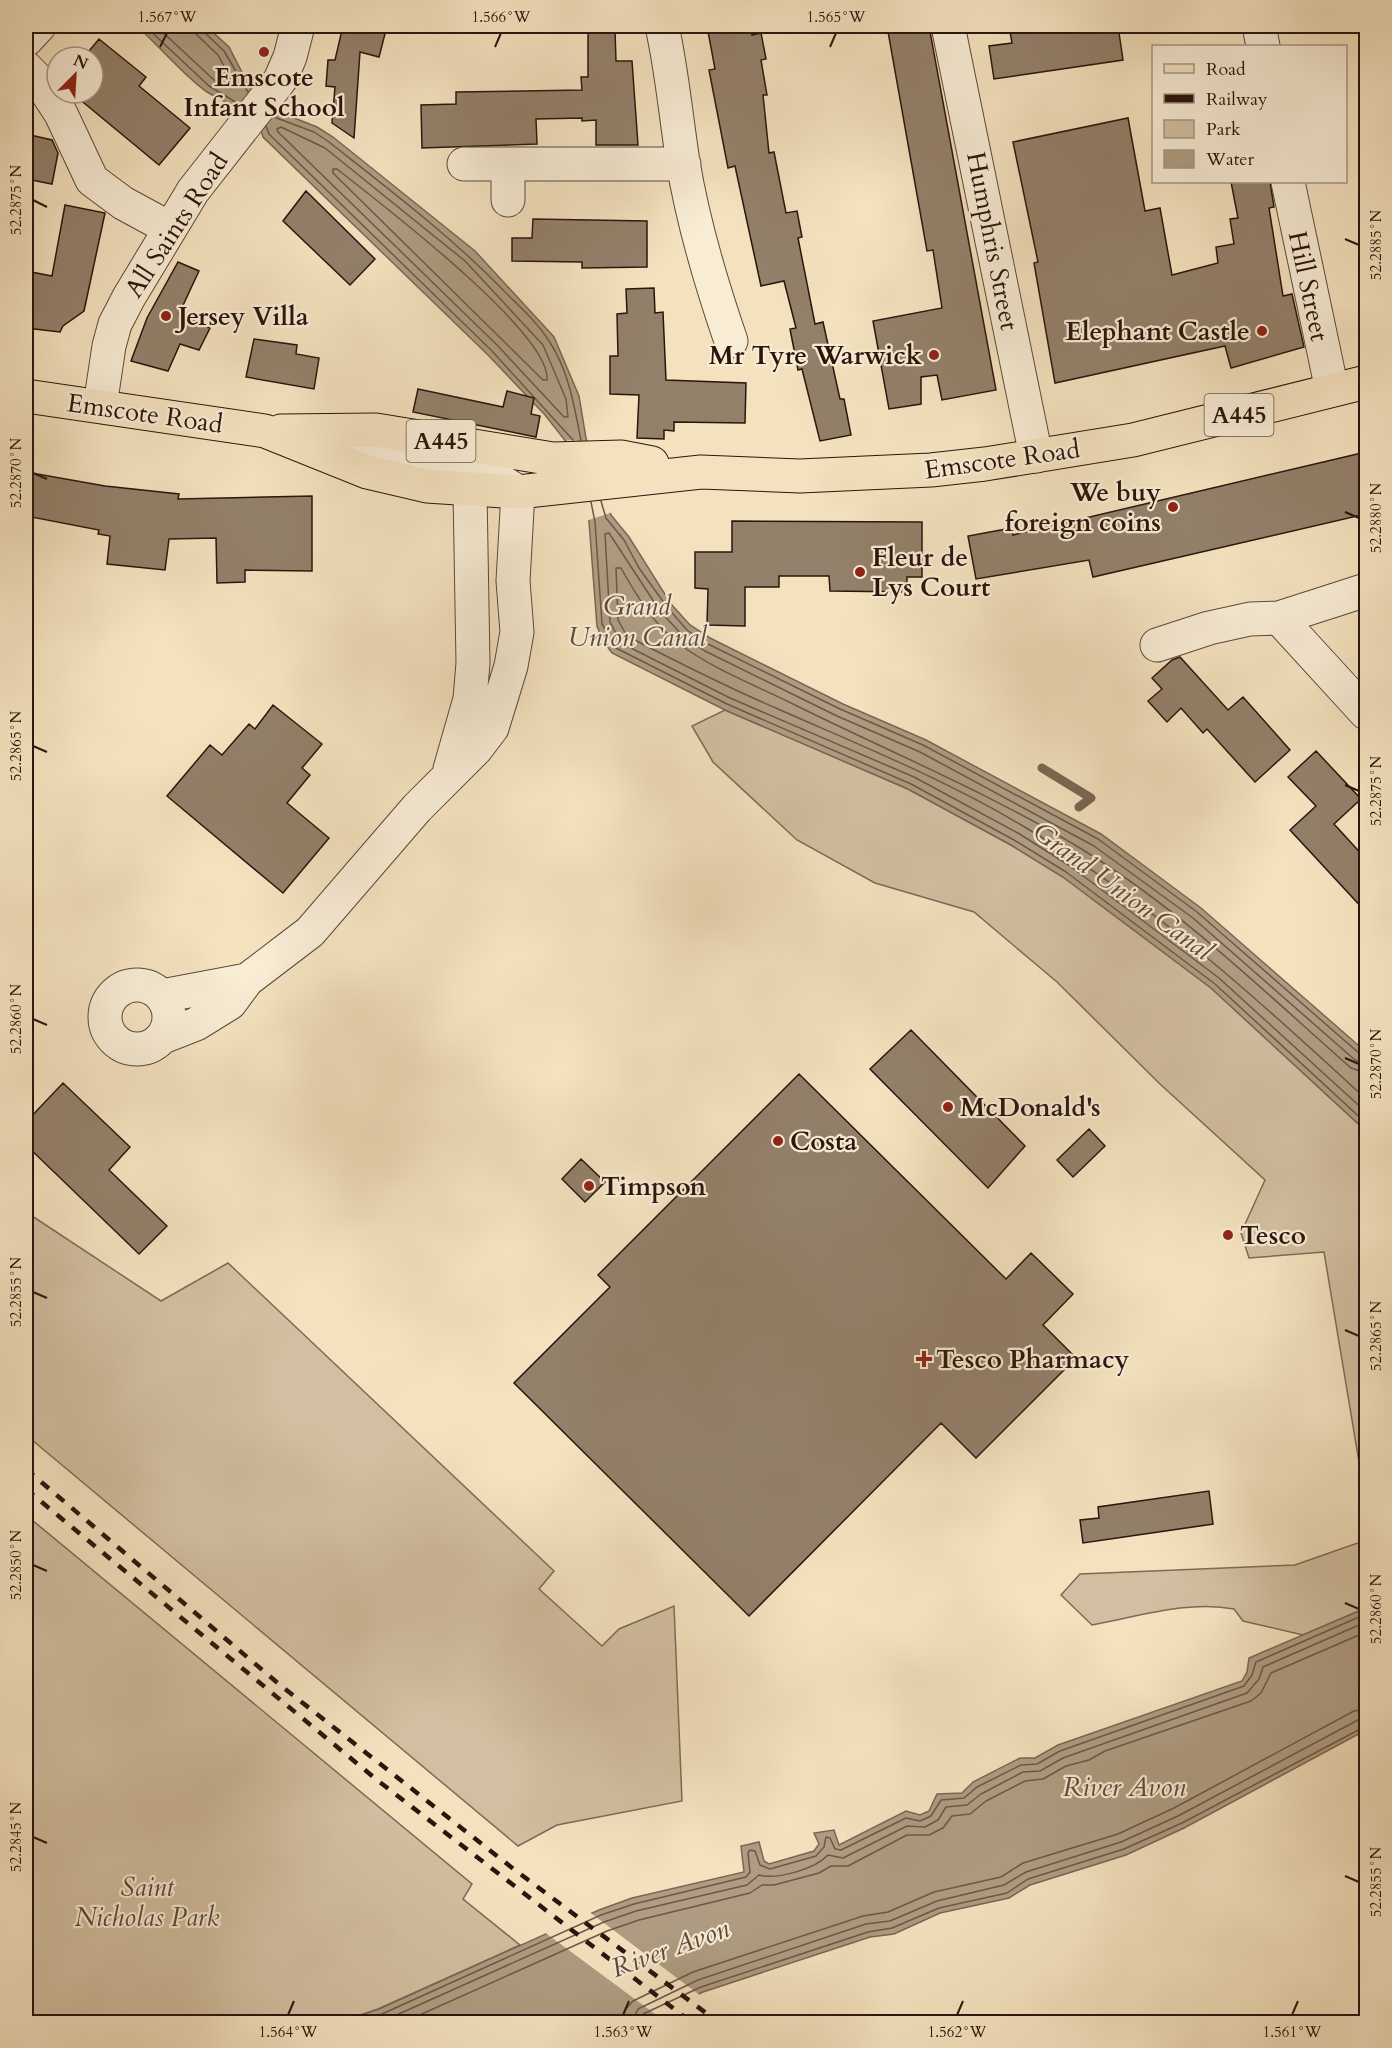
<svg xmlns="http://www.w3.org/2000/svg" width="1392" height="2048" font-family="Cardo,serif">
  <rect width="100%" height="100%" fill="#f4e2bf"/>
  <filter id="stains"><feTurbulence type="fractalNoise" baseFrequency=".00333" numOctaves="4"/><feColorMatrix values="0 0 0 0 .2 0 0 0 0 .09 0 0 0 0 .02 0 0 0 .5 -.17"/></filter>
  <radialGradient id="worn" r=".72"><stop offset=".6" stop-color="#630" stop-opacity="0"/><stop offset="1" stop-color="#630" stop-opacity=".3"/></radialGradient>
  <path fill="#d2bfa1" stroke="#7e6a57" stroke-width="1.5" d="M725,710l183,79 103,56 52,32 148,111 155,143v373l-42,-252 -75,6 -8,-25 24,-53 -105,-96 -103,-102 -83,-70 -99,-29 -78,-43 -84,-78 -21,-36z
    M26,1212l135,89 67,-38 326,308 -15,18 63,57 17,-17 55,-23 8,195 -125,24 -39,21 -492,-411z
    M26,1515l446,369 -9,15 57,46 -142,64 -38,13h-314z
    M1366,1540v68l-63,27 -60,-14 -9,-12c-46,-9 -97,8 -142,16l-31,-30 19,-21 215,-9z"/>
  <path fill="#af9c82" stroke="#7a6653" stroke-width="1.5" d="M137,26h69l23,21 20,39 25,24 43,17 16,10 142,114 79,86 25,59 7,42 25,77 18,22 42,67 19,21 20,13 133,66 83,36 175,94 100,74 165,144v79l-155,-143 -148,-111 -52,-32 -103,-56 -183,-79 -113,-57 -9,-12 -6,-15 -8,-104 -14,-69 -30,-38 -57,-60 -225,-218c-6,-22 -37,-34 -56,-45 -20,-13 -51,-49 -70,-66z
    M1366,1608v122l-182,98 -58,27 -96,30 -21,13 -69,15 -46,21 -24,3 -167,55 -64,30h-299l39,-13 220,-99 33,-12 112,-26 -3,-26 18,-4 5,19 5,3 45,-13 5,-7 -5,-11 20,-3 5,15 67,-34 14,4 9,-4 8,-17 25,-1 11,-11 47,-24h15l23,-13 184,-64 5,-9 2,-14z"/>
  <path fill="#f4e2bf" d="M567,440l24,2 22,70 -27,9z
    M588,1911l113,85 -42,21 -116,-86z"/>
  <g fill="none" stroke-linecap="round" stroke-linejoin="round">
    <path stroke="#6c5848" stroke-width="1.5" d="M145,26l64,60 30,18
      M156,26l58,54 18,7 1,-4 -15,-28 -21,-20 -2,-9
      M203,26l1,6 20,19 24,41
      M274,117l40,15 15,10c61,48 123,95 177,151 15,15 32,30 43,48 20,30 25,65 32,99
      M266,126l3,8 223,217 81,89
      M281,127l44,21 140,113 78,84 23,54 2,18h-4l-67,-72 -219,-213 -1,-3z
      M333,169h4c39,31 215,164 210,211h-4l-210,-207z
      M601,501l5,17 18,22 15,28 28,39 20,23 21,14 132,65 83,36 175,94 99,73 163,142 6,2
      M591,502l4,20 7,102 14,24 111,56 184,80 103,56 52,32 149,112 151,139
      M1366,1064l-11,-4 -162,-142 -99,-72 -174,-94 -83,-36 -132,-65 -22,-15 -23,-25 -51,-78 -4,1 5,88 11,21 109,55 184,79 104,56 52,33 149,112 147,134
      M1366,1073l-15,-5c-84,-74 -167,-155 -263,-215 -95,-59 -199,-101 -299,-151 -37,-18 -78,-34 -111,-59 -24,-18 -43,-50 -57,-75h-5l2,52 9,16c50,26 100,51 151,73 84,37 166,70 245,117 127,75 236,174 343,273
      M358,2022l24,-8 219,-99 33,-11 112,-27 4,-5 -2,-19 2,-3 5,1 5,14 10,4 46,-13 8,-9 2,-10 4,1 5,11 6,1 65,-32 14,3 11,-5 10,-16 23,-2 13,-11 44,-22 16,-1 23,-13 184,-65 8,-11 4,-13 110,-48
      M381,2022l223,-100 32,-11 111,-26 12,-10c18,5 56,-6 69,-20l15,3 64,-32 18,1 13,-7 8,-13 21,-2 14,-11 42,-22 17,-1 23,-13 184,-65 12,-14 4,-12 103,-45
      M404,2022l203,-91 32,-11 111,-27 12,-8h12l45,-12 12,-7h17l59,-31h22l14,-7 9,-12 18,-2 16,-13 39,-20 18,-2 23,-13 23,-6 16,-9 146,-50 10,-8 10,-20 95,-41
      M623,2022l2,-12 8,-9 60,-29 170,-56 25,-4 46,-20 67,-15 22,-14 95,-29 56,-26 180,-97 12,-2
      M632,2022l6,-13 60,-29 168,-56 24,-3 47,-20 67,-16 22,-13 95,-30 57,-26 180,-96 8,-2
      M639,2022l4,-8 58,-27 167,-55 24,-4 47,-20 68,-15 21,-14 96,-30 58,-26 184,-97"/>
    <path stroke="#7a6653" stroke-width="9" d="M1042,768l49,30 -12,9"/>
  </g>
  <path fill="#93806a" stroke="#2a150d" stroke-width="1.5" d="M343,26h44l-8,31 -19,-5 -6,86 -22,-15 3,-36 -9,-1 2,-26h7z
    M707,26h43l2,9 9,-2 5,26 -5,1 6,35h-4l6,58 5,-1 12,61 11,-2 5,26 -4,1 17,86 8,-2 17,77h4l7,36 -31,6 -18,-72 -4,1 -8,-41 6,-1 -12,-47 -23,5 -26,-120 -7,2 -19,-98 6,-1z
    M887,26h42l67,364 -54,10 -5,-25 -16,2v27l-32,5 -16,-88 69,-13 -9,-58 -6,1z
    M1009,26h109l5,34 -129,19 -5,-33 23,-3z
    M588,30h27l1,31h16l6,84h-42v-25l-14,1v-3l-46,1 1,25 -115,4 -1,-43 35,-1v-12l126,-2 -1,-13h7z
    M99,39l47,38 -7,9 51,42 -31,37 -87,-72h21v-36h-9z
    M1128,118l17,93 15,-3 12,67 46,-12 -2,-16 18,-3 -4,-25 8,-1 -7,-36h39l4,25 -5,1 14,88 9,-2 12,53 -73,21 -6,-22 -170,37 -21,-120 4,-1 -25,-120z
    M26,134l26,6 6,13 -6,31 -26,-5z
    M306,191l69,68 -25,26 -67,-64z
    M65,205l40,8 -21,98 -21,15 -3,6 -34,-4v-57l26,5z
    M533,219l114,2v46l-65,1v-6l-70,-1v-23h20z
    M178,262l21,9 -20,43 31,14 -11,22 -19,-6 -12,27 -37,-10 16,-43z
    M654,288l1,25 8,-1 3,68 80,3 -1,40 -71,-1v9l-10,-1v9l-27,-1 2,-43 -29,-1v-38h8l-1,-42 10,-1 -1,-24z
    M254,339l43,6 -1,9 23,4 -5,31 -68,-12z
    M418,389l85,18 4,-16 27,7 -3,16 9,2 -4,21 -123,-25z
    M1366,452v62l-273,63 -4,-17 -113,19 -8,-43 44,-8 1,7z
    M26,472l79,14 74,8 -1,5 134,-3v75l-67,-1v12l-28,1 -1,-45 -47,1 -4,31 -58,-6 3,-28 -12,-2 1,-4 -73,-14z
    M732,521l190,1v55h-15v15l-77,-1 -1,-15h-50v11h-34v39l-38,-1 1,-36 -13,-1v-36h37z
    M1180,657l48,53 15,-13 47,53 -35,32 -48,-53 -4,4 -22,-25 -14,14 -19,-21 14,-12 -10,-11 20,-18z
    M273,705l49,39 -20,24 8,7 -23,28 42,35 -46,55 -116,-97 43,-51 12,10 27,-31 6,5z
    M1316,751l45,48 -27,25 32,35v53l-76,-82 26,-24 -28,-29z
    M911,1030l114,116 -37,42 -118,-119z
    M799,1074l207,205 25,-26 42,41 -30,31 33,33 -100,100 -35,-35 -192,193 -235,-233 96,-96 -12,-12z
    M63,1083l67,64 -21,23 58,56 -28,28 -113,-109v-23z
    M1089,1129l16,17 -32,31 -16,-17z
    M581,1159l24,23 -20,20 -23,-23z
    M1209,1491l4,33 -130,19 -3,-23 19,-2 -1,-11z"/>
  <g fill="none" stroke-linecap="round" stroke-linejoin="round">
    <defs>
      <path id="street" d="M662,26c10,45 14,91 21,136 10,61 28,121 48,179
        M948,26l88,430
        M1259,26l4,20
        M26,40l13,-14
        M26,68l15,15 20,31 31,66 31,23 46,25
        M464,164h220
        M508,164v36
        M1288,182l44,208
        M100,406l9,-60 6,-22 14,-27 64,-106 87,-111 10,-23 8,-31
        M1279,618l87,95
        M1157,645l52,-17 41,-9 29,-1 87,-28
        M450,769l20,-70 3,-36 -3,-172 26,-16
        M105 1017a32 32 0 1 1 64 0a32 32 0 1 1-64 0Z
        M162,996l85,-16
        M163,1037l33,-13 34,-21 17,-23 63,-48 107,-124 59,-59 16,-21 19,-62 6,-34 -4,-51 5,-89 -25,-16 -75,-17 -87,-28"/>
      <path id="primary" d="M26,396l239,35 102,41 60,14 91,6 183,-20 99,4 131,-6 54,-6 148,-24 233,-58
        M281,431l95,-1 177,29 68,-2 31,6"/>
    </defs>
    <use href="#street" stroke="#5c483a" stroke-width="35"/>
    <use href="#primary" stroke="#2a150d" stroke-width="35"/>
    <use href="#street" stroke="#f8ecd5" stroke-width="33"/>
    <use href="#primary" stroke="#f4e2bf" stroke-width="33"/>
    <path stroke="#2a150d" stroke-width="4.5" stroke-dasharray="10 10" stroke-linecap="butt" d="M26,1469l254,216 231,182 207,155
      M26,1489l351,291 314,242"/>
  </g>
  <path fill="none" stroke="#2a150d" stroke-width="2" d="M160,47l7,-14M495,47l6,-14M830,47l6,-14M33,200l14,7M1345,239l14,6M33,473l14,6M1345,512l14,6M33,746l14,6M1345,785l14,6M33,1019l14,6M1345,1058l14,6M33,1292l14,6M1345,1330l14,6M33,1565l14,6M1345,1603l14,6M33,1837l14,6M1345,1876l14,6M288,2015l6,-14M623,2015l6,-14M957,2015l6,-14M1292,2015l6,-14"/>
  <g fill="#8f2418" stroke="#f8ecd5" stroke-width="2">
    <circle cx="264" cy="52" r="6"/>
    <circle cx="166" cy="316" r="6"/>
    <circle cx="1262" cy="331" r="6"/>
    <circle cx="934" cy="355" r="6"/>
    <circle cx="1173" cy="507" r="6"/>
    <circle cx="860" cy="572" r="6"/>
    <circle cx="948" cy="1107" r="6"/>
    <circle cx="778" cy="1141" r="6"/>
    <circle cx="589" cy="1186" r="6"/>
    <circle cx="1228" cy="1235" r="6"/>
    <path d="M921 1350h6v6h6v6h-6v6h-6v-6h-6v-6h6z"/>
  </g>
  <g text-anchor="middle" stroke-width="4.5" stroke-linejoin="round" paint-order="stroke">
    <g fill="#f8ecd5" stroke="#685649" stroke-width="1.5">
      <rect x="1204.5" y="394" width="69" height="42" rx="4.5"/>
      <rect x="406.5" y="420" width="69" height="42" rx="4.5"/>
    </g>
    <g font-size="24" font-weight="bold" fill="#2a150d">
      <text x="1239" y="423">A445</text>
      <text x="441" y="449">A445</text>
    </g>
    <g font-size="26" font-weight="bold" fill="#2a150d" stroke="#f8ecd5" text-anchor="start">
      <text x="264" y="86" text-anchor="middle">Emscote<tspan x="264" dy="30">Infant School</tspan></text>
      <text x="178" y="325">Jersey Villa</text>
      <text x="1250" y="340" text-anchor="end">Elephant Castle</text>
      <text x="922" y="364" text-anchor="end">Mr Tyre Warwick</text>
      <text x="1161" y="501" text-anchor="end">We buy<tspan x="1161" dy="30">foreign coins</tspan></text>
      <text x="872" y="566">Fleur de<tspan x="872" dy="30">Lys Court</tspan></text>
      <text x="960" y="1116">McDonald's</text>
      <text x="790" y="1150">Costa</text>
      <text x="601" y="1195">Timpson</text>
      <text x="1240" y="1244">Tesco</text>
      <text x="936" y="1368">Tesco Pharmacy</text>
    </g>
    <g font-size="26" fill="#2a150d" stroke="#f8ecd5">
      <text transform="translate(176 225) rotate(-57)" y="9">All Saints Road</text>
      <text transform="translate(993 241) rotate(79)" y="9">Humphris Street</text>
      <text transform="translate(1309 286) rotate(78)" y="9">Hill Street</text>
      <text transform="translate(145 413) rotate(8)" y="9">Emscote Road</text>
      <text transform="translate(1002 459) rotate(-8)" y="9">Emscote Road</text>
    </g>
    <g font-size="26" font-style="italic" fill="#5c4839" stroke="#f8ecd5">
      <text x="147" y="1896">Saint<tspan x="147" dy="30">Nicholas Park</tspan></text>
    </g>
    <g font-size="27" font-style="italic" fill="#5f4b3c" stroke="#f8ecd5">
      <text x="637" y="615">Grand<tspan x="637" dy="31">Union Canal</tspan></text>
      <text transform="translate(1123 891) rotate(36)" y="9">Grand Union Canal</text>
      <text x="1124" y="1796">River Avon</text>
      <text transform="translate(670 1948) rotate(-20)" y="9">River Avon</text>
    </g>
  </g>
  <rect width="1392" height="2048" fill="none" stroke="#f4e2bf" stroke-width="66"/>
  <rect x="1152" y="45" width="195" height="138" fill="#f8ecd5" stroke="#a69685" stroke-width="1.5"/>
  <rect x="1164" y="64" width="30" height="9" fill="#f4e2bf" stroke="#a69685" stroke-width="1.5"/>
  <text x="1206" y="75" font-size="18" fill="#2a150d">Road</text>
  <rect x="1164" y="94" width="30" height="9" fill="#2a150d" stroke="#a69685" stroke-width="1.5"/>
  <text x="1206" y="105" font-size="18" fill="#2a150d">Railway</text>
  <rect x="1164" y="120" width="30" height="18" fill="#d2bfa1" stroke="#a69685" stroke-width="1.5"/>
  <text x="1206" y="135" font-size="18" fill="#2a150d">Park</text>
  <rect x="1164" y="150" width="30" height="18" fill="#af9c82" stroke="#a69685" stroke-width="1.5"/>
  <text x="1206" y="165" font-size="18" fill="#2a150d">Water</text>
  <g transform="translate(75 75) rotate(24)"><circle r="28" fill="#f8ecd5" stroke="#a69685" stroke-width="1.5"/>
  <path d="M0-4.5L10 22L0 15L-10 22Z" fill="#8f2418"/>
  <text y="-9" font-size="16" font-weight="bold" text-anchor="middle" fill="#2a150d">N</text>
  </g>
  <rect x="33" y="33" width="1326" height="1982" fill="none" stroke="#2a150d" stroke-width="2"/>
  <g font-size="15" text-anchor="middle" fill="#2a150d">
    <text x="167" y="22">1.567°W</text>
    <text x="501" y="22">1.566°W</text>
    <text x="836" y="22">1.565°W</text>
    <text transform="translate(16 200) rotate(-90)" y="5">52.2875°N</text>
    <text transform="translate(1376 245) rotate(-90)" y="5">52.2885°N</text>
    <text transform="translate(16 473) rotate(-90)" y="5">52.2870°N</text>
    <text transform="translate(1376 518) rotate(-90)" y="5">52.2880°N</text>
    <text transform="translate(16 746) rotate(-90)" y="5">52.2865°N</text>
    <text transform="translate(1376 791) rotate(-90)" y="5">52.2875°N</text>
    <text transform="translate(16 1019) rotate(-90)" y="5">52.2860°N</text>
    <text transform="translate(1376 1064) rotate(-90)" y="5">52.2870°N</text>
    <text transform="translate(16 1292) rotate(-90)" y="5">52.2855°N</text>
    <text transform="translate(1376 1336) rotate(-90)" y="5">52.2865°N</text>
    <text transform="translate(16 1565) rotate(-90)" y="5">52.2850°N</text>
    <text transform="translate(1376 1609) rotate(-90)" y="5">52.2860°N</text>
    <text transform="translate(16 1837) rotate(-90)" y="5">52.2845°N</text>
    <text transform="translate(1376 1882) rotate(-90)" y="5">52.2855°N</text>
    <text x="288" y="2037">1.564°W</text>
    <text x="623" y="2037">1.563°W</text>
    <text x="957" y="2037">1.562°W</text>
    <text x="1292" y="2037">1.561°W</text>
  </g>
  <rect width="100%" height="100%" filter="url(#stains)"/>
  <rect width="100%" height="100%" fill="url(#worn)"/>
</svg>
